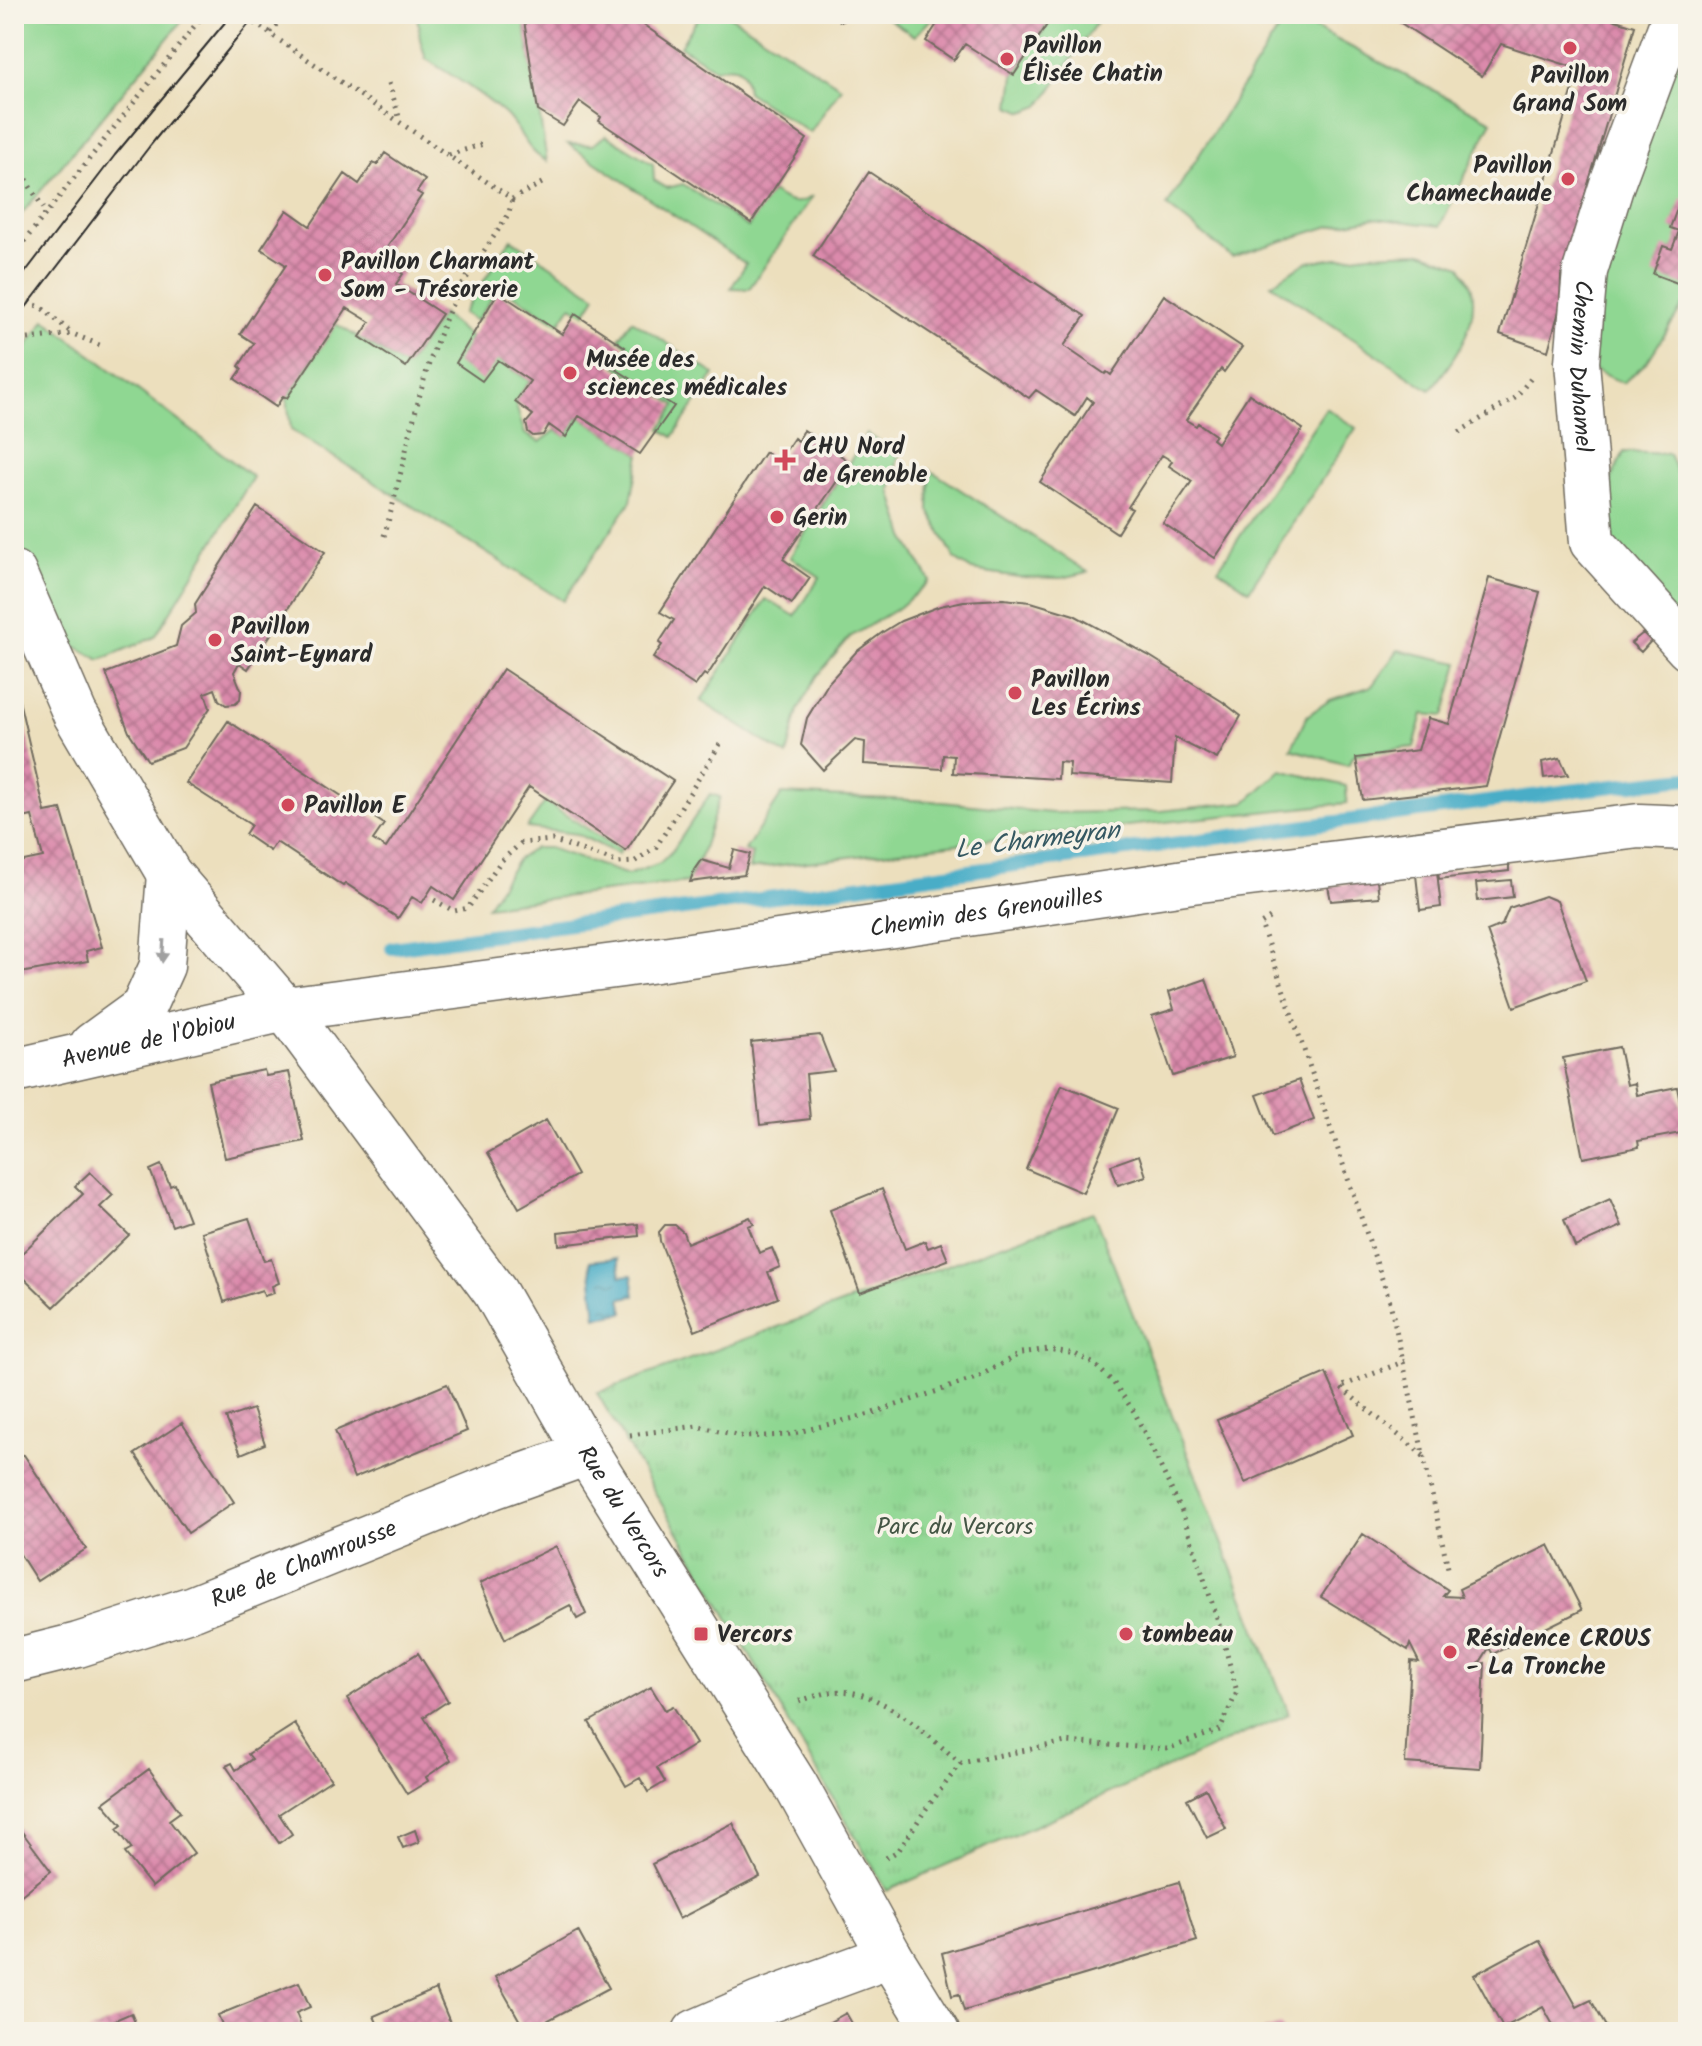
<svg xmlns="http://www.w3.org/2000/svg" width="1702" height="2046" font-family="Kalam,sans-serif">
  <defs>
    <pattern id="park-tufts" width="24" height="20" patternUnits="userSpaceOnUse" patternTransform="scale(2)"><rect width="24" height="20" fill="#8fd792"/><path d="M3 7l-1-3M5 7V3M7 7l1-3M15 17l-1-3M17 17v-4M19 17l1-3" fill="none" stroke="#7cb97e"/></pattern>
    <pattern id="water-ripples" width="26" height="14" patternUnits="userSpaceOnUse" patternTransform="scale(2)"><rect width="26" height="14" fill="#48adc7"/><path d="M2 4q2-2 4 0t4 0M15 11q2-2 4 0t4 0" fill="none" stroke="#3c8da2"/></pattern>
    <pattern id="building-cross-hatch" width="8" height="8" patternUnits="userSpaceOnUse" patternTransform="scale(2)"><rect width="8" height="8" fill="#db8aac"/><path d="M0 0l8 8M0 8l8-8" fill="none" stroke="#b2718c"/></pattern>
  </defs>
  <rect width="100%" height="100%" fill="#f7f3e8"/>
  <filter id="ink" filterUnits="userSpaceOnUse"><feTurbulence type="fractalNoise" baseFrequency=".0125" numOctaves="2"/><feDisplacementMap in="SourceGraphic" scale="16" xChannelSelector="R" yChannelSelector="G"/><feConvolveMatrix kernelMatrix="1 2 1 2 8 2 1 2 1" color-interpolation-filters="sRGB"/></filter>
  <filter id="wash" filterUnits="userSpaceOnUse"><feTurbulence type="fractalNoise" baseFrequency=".006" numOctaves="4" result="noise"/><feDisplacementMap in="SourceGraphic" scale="32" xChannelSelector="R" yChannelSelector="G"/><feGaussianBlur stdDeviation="1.8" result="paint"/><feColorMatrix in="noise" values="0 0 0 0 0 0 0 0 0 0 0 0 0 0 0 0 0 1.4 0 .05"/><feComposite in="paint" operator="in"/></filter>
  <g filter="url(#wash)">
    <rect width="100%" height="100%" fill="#ecdfbd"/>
    <path fill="#8fd792" stroke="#5d815e" stroke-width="2" d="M14,14h174l-174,209z
      M417,14h106l24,147c-21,-9 -26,-32 -42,-47 -24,-21 -52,-38 -79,-55l-6,-20z
      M701,14h26l114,73 -31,46 -63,-41c-3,-24 -8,-30 -32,-23l-35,-23z
      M881,14h55l-21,22z
      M1054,14h48l-62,92 -16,6 -14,-6 4,-31z
      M1288,14l204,107 -52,105 -66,-8 -47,9 -95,30 -65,-51z
      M1688,14v284l-41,64 -24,21 -32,-14 15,-140z
      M606,135l47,29 1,16 13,8 16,-4 65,43 23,-35c16,10 25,15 42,4l-64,93 -18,-1 15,-24 -178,-120 25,1z
      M511,239l85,57 -11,18 -14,-8 -12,18 -59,-38 -24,35 -13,-8z
      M1422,252l39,14c3,7 10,16 11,24 7,37 -20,73 -42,100l-159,-106 36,-22 62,-8z
      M442,314l28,23 -3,10 31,13 32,21 -15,21 10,32 15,8 16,-12 10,6 13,-20 61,38 -9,47 -68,100 -272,-171 -4,-32 49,-74 70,43z
      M45,320l208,157 -98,160 -55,23 -27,-15 -59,-109v-171z
      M632,320l82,54 -41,63 -12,-8 15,-24 -60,-39 13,-20 -10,-7z
      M1326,408l30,20 -107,162 -31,-21z
      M867,434l32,19 -8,37 14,47 25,44 -30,26 -50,30 -33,39 -19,34 -11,46 -86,-55 65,-102 29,17 25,-39 -30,-20z
      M1624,452l45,2 19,46v136l-84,-91 -3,-45z
      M930,470l158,102 -26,6 -43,-1 -47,-7 -17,-11 -26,-49z
      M1398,650l61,13 -15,53 -21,-2 -9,33 -59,7 -7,11 -57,-16 16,-33 23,-16 42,-14z
      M1281,770l65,16 1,17 -373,39 -225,27 3,-16 -7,-3 37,-56 150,7 120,12 109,-2 85,-9z
      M710,794l10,3 -20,60 -13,25 -200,24 31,-47 17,-11h14l79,27 32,-12 13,-13z
      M545,802l76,48 -3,4 -41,-20 -50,-6z"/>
    <path fill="url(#park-tufts)" stroke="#5d815e" stroke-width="2" d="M1093,1212l196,502 -402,177 -290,-498z"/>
    <path fill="url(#water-ripples)" stroke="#3a6c79" stroke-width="2" d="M618,1258l3,18 11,-1 3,21 -14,2 3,15 -28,4 -6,-56z"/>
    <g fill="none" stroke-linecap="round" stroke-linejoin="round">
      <path stroke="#48adc7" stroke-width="14" d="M392,948l1177,-157 119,-13"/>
    </g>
    <g id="blocks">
      <path fill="url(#building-cross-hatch)" d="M523,14h105l179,125 -56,84 -152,-102 2,-4 -21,-15 -17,24 -25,-15z
        M936,14h118l-40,61 -49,-31 -11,16 -28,-19 11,-17 -6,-3z
        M1387,14h209l39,12 -74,250 -1,31 -12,44 -48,-17 79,-265 -78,-25 -19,32z
        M385,153l40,27 -8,12 5,3 -42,63 23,16 -7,10 46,30 -36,53 -46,-30 10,-15 -23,-14 -60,90 -4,-2 -7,11 -41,-28 7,-10 -3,-3 15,-23 -14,-9 46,-69 -25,-16 26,-39 23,16 35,-52 14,10 14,-21 4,2z
        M869,172l216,144 -21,30 41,28 2,-2 4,3 53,-80 78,52 -18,25 -3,-3 -35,51 10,6 2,-3 17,12 -3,4 5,4 32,-49 54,35 -88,129 -52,-35 29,-42 -23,-15 3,-5 -10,-6 -34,52 4,2 -15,24 -77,-51 53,-80 -6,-5 -12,19 -39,-26 -7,8 -216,-142z
        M1681,198l7,2v87l-35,-13 10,-28 9,3 7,-18 -9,-3z
        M498,292l64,42 13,-20 50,33 -14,19 63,40 -34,48 -61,-38 -13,21 -17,-12 -6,10 -10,1 -5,-4 -2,-9 7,-8 -18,-13 15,-21 -32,-21 -16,21 -26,-18z
        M804,430l43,30 -9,12 4,2 -59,85 27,19 -18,26 -27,-18 -58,90 -3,-2 -9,12 -42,-28 9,-13 -3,-2 15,-23 -14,-8 105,-160 13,10 16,-24 4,3z
        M257,507l68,45 -77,117 -9,-6 -5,9 7,18 -1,10 -5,4 -9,1 -7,-5 -4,-11 -10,4 5,15 -27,40 -35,13 -19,-29 -23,-59 70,-27 5,-20 15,-13 -1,-9z
        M1489,578l51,14 -54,194 -123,14 -7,-42 62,-8 10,-32 21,6z
        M1003,599l28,3 43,13 74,40 75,47 18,14 -24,43 -42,-21 -3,45 -103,-7 1,-13 -11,-1 -1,17 -105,-6 1,-17 -11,-1 -1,14 -78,-5 1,-22 -10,-2 -32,30 -22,-25 6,-27 22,-36 27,-30 27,-20 18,-11 39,-15 24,-5z
        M1643,633l8,8 -10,11 -10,-9z
        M503,669l170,112 -47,70 -97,-64 -75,113 -21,-14 -11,17 -10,-6 -14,21 -53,-35 -2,3 -67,-44 -6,9 -25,-17 6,-9 -65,-42 42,-62 156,103 -11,16 13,8z
        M14,679l31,133 16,-3 41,138 -16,4 2,10 -74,13v-111l29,-6 -11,-41 -18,4z
        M1560,758l8,17 -24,3 -2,-16z
        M734,850l16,4 -6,21 -54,7 4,-12 7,-10 28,8z
        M1509,863v8l-70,8 -1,-7z
        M1437,872l4,35 -21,3 -4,-35z
        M1377,880l2,17 -48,4 -3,-15z
        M1511,880l2,17 -35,4 -2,-18z
        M1545,896l12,5 29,80 -72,26 -27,-76 15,-6 7,-17z
        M1206,979l27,78 -60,19 -21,-60 22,-7 -5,-17z
        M820,1035l14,36 -28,3 4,45 -50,6 -9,-83z
        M1619,1047l8,38 8,-2 2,12 40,-8 9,45 -48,9 1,6 -56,11 -20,-100z
        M264,1070l2,6 23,-4 15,69 -79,17 -17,-76z
        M1299,1080l15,40 -41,16 -16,-41z
        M1062,1085l57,23 -36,85 -57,-24z
        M546,1120l31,55 -58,33 -31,-55z
        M1139,1155l7,21 -28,9 -7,-20z
        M161,1165l9,21 5,-2 14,36 -17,6 -22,-56z
        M90,1172l23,23 -13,12 29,28 -75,72 -40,-39v-7l69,-67 -8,-8z
        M882,1189l23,60 20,-8 3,7 13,-5 7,17 -88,33 -30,-83z
        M1610,1199l12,27 -47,21 -11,-27z
        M750,1217l4,7 -6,2 11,27 13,-5 8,19 -12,5 10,26 -83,33 -35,-90 -1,-9 6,-7h10l8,7 4,11z
        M249,1218l15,43 7,-2 8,24 -7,3 2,7 -10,3 -2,-6 -38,12 -22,-70z
        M638,1224l1,12 -80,9 -1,-13z
        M1326,1373l27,62 -108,48 -28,-63z
        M447,1384l20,47 -113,47 -19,-47z
        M253,1409l12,35 -24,10 -15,-36z
        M182,1423l52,79 -46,31 -53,-79z
        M16,1454l8,1 62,94 -49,32 -23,-36v-90z
        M1363,1534l85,56 -5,6 19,1 -3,-8 90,-44 33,65 -89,44 -4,-6 -10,16 6,-1 -5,105 -75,-5 6,-102 8,1 -9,-18 -2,6 -87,-53z
        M556,1546l30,68 -9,5 -7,-14 -65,34 -25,-56z
        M418,1653l30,48 -24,16 27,43 -25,17 2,4 -21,13 -60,-96z
        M651,1687l14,23 8,-4 23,38 -39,24 8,14 -17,10 -8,-14 -14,8 -37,-64z
        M295,1724l36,56 -52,34 13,20 -13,9 -53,-77 6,-3 4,7 16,-11 -4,-5z
        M149,1769l31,43 -11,8 25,33 -42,34 -27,-34 7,-4 -15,-20 5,-4 -19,-22z
        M1206,1789l20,40 -19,9 -20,-39z
        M14,1821l37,50 -37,30z
        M733,1823l27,54 -81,42 -27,-55z
        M415,1830l4,12 -16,6 -5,-11z
        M1179,1882l18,59 -233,70 -5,-17 -7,2 -10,-43z
        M578,1931l31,57 -83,44 -31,-55z
        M1539,1940l38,67 14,-7 18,32h-52l-14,-25 -40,21 -29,-53z
        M299,1982l11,25 -14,6 8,19h-79l-7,-17z
        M436,1989l18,43h-73l-7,-16z
        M131,2013l8,19h-51z
        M846,2013l11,19h-45z
        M1281,2025l3,7h-25v-1z"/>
    </g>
  </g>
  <g filter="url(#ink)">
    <use href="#blocks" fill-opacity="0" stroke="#6f6a5e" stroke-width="2"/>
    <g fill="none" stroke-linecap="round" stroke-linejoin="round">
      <defs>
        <g id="minor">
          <path id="s1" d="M1675,14l-63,170 -27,87 -8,91 15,180 96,106"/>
          <path id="s2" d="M14,573l61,141 94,160 116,135 210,283 92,161 209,333 94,170 47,76"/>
          <path d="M92,1045l51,-37 19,-42 7,-92"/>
          <path id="s3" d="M14,1071l271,-62 337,-44 570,-84 447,-55 49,2"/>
          <path id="s4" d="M14,1661l64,-16 115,-37 299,-121 95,-34"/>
          <path d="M695,2032l64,-28 131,-48"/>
        </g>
      </defs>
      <use href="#minor" stroke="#6f6a5e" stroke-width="47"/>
      <path stroke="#6f6a5e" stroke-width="5" stroke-dasharray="2 6" stroke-linecap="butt" d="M241,14l271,185 30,-16
        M841,22l1,-8
        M270,32l15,-18
        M389,83l11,37
        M14,141l15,44 17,27
        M449,155l34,-11
        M14,254l190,-240
        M14,295l28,13 31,26
        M20,340l53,-6 29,12
        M1459,432l56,-34 17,-21
        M384,536c23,-76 33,-157 67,-229 15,-33 39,-63 58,-94l3,-14
        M434,900l20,11 14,-3 33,-47 20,-18 31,-3 67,23 15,-1 22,-15 66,-106
        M1270,918l-9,6 129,378 58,266
        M1405,1361l-65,26 84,69
        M630,1435l67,-9 48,11 41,-2 84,-21 106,-36 45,-25 27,-4 27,5 19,10 19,18 22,31 47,99 37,112 18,68 -17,38 -53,19 -101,-7 -105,21c-33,-26 -83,-78 -129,-71 -13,2 -25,7 -37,10
        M886,1858l13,-8 27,-41 35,-46"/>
      <use href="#minor" stroke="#fff" stroke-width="44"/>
      <path stroke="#2b2b2b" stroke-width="2" d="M14,287l101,-132 117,-141
        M14,323l135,-176 108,-133"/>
    </g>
    <defs><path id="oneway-solid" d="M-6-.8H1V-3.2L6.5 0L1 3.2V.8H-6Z" transform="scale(2)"/></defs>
    <use fill="#a0a0a0" href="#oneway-solid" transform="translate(163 951) rotate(94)"/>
  </g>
  <g fill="#d1495b" stroke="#f7f3e8" stroke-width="3">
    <circle cx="1570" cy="48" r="8"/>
    <circle cx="1007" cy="59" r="8"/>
    <circle cx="1568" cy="179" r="8"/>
    <circle cx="325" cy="275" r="8"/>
    <circle cx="570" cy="373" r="8"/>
    <path d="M781 448h8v8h8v8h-8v8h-8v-8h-8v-8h8z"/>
    <circle cx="777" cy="517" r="8"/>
    <circle cx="215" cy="640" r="8"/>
    <circle cx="1015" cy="693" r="8"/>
    <circle cx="288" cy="805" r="8"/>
    <rect x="693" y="1626" width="16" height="16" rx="4"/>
    <circle cx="1126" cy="1634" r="8"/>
    <circle cx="1450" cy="1652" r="8"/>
  </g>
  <g text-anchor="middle" stroke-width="7" stroke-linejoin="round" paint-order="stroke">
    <g font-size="24" font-weight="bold" fill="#2b2b2b" stroke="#f7f3e8" text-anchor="start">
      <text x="1023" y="53">Pavillon<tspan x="1023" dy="28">Élisée Chatin</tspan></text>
      <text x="1570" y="83" text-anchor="middle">Pavillon<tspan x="1570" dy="28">Grand Som</tspan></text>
      <text x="1552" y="173" text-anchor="end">Pavillon<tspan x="1552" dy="28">Chamechaude</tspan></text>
      <text x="341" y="269">Pavillon Charmant<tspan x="341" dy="28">Som - Trésorerie</tspan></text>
      <text x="586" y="367">Musée des<tspan x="586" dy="28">sciences médicales</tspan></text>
      <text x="803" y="454">CHU Nord<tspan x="803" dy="28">de Grenoble</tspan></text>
      <text x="793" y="525">Gerin</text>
      <text x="231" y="634">Pavillon<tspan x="231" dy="28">Saint-Eynard</tspan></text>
      <text x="1031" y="687">Pavillon<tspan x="1031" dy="28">Les Écrins</tspan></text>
      <text x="304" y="813">Pavillon E</text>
      <text x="717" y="1642">Vercors</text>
      <text x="1142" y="1642">tombeau</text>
      <text x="1466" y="1646">Résidence CROUS<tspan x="1466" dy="28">- La Tronche</tspan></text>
    </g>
    <g font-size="24" fill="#2b2b2b" stroke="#f7f3e8">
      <text dy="8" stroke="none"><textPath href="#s1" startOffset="368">Chemin Duhamel</textPath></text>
      <text dy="8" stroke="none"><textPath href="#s3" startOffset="986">Chemin des Grenouilles</textPath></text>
      <text dy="8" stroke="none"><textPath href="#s3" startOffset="138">Avenue de l'Obiou</textPath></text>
      <text dy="8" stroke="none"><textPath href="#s2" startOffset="1124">Rue du Vercors</textPath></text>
      <text dy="8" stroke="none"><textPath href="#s4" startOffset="306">Rue de Chamrousse</textPath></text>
    </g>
    <g font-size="24" fill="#445645" stroke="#f7f3e8">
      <text x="955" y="1534">Parc du Vercors</text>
    </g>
    <g font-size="26" font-style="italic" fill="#355862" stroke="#f7f3e8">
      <text transform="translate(1037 839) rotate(-7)" y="9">Le Charmeyran</text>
    </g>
  </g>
  <rect width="1702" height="2046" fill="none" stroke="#f7f3e8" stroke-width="48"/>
</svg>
